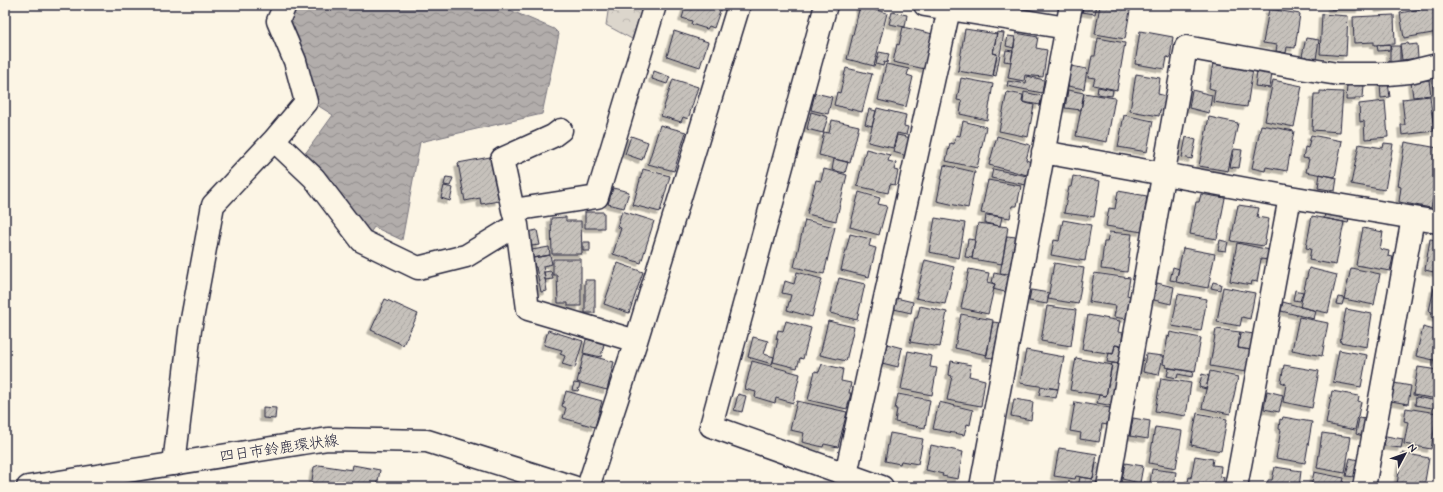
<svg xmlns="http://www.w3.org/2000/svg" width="1443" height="492" font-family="Mynerve,'Klee One',sans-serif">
  <defs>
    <pattern id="forest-crowns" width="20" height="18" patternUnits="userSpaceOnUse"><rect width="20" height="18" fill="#dcd6cc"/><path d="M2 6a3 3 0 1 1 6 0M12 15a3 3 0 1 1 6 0" fill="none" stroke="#bcb7b0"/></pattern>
    <pattern id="water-waves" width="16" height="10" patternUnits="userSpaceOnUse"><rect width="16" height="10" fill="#b2adab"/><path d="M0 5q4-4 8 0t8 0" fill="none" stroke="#908c8c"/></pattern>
    <pattern id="building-hatch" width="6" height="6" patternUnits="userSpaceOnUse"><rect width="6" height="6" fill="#c6c1bb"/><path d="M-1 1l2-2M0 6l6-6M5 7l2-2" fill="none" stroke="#aaa6a2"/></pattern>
    <filter id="shadow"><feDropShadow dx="-3.5" dy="3.5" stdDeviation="0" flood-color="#0004"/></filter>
  </defs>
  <rect width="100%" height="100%" fill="#fcf5e5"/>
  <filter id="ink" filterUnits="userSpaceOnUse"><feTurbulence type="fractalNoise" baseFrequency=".025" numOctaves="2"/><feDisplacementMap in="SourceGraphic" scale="8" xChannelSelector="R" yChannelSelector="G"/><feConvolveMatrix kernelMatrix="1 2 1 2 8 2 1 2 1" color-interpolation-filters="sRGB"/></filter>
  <g filter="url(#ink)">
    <path fill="url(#forest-crowns)" stroke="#7f7c84" d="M609,5h34l-11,34 -26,-14z"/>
    <path fill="url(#water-waves)" stroke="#78757e" d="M293,5h205l56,24 5,5 -17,80 -122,28 -18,98 -28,-13 -4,6 -7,-5 -61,-70 31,-43 -16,-10 -16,-52 -13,-38z"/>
    <path fill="url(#building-hatch)" stroke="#22223b" filter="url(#shadow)" d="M686,5h36l-8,23 -5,-2 -2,3 -16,-5 1,-3 -10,-3z
      M1084,5h13l-2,9 -13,-2z
      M1100,5h31l-6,34 -30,-5z
      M1331,5h29v4h-29z
      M1378,5h26l-25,4z
      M860,6l27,7 -13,53 -27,-7z
      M1437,6l1,26 -34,6 -4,-25z
      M1269,9l31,5 -5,34 -8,-1 -1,6 -10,-2 1,-6 -14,-2z
      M892,12l15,3 -2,12 -16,-3z
      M1322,14l26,2 -2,40 -26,-2z
      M1394,15l1,29 -21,1v-3l-20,1 -1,-26z
      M903,27l30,7 -8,35 -32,-7 4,-18 2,1z
      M965,29l32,5 -4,19 4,1 -4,23 -35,-6z
      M674,31l34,11 -8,25 -33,-11z
      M1140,31l33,6 -3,21 -3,-1 -2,12 -30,-5z
      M997,32l7,1 -8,43 -3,-1 4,-21 -4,-1z
      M1016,33l22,4 -2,11 11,2 -4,27 -18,-2 -1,6 -16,-3z
      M1008,36l7,1 -1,11 -8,-2z
      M1098,38l27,5 -8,47 -24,-5 2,-7 -7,-1 4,-21h3z
      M1306,38l13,2 -3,19 -14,-3z
      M1408,43l1,2 8,-1 1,14 -16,2 -2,-16z
      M1390,44l1,6 -13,1 -1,-6z
      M1390,46h10v17h-10z
      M1006,50l7,1 -2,11 -7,-1z
      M879,52l10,2 -2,9 -3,-1 -1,4 -7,-2z
      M1213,63l40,6 -6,38 -34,-5 2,-12 -6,-2z
      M886,64l23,5 -2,6 6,2 -7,30 -28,-7z
      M1071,66l16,3 -3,20 -16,-3z
      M846,68l26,6 -10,38 -28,-7 3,-13 3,1z
      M654,71l16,6 -3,7 -15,-5z
      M1257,71l15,2 -2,15 -15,-2z
      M1136,74l24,4 -2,16 8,2 -3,15 -3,-1 -1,6 -29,-5z
      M1438,75v22h-2l-6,-20z
      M1027,76l17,4 -2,13 -35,-7 1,-5 18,3z
      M961,78l32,6 -6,36 -27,-6 2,-13 -5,-1z
      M673,79l25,8 -10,32 -5,-2 -2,5 -20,-6z
      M1273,80l29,6 -8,41 -29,-6z
      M1429,80l2,15 -18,2 -2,-15z
      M1388,83l2,14 -9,1 -1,-14z
      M1347,84l17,1 -1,13h-8v2h-9z
      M1098,87l15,3 -1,6 -15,-2z
      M1068,90l16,3 -3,17 -16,-2z
      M1192,90l20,5 -3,18 -20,-5z
      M1320,91l23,1 -3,40 -28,-2 2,-36h6z
      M1007,92l16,3 -1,7 12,3 -6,32 -29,-6z
      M1024,92l18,4 -2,9 -17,-3z
      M815,93l17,4 -4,17 -17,-4z
      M1084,93l31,5 -8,44 -31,-6z
      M1430,96l4,35 -32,4 -1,-10h4l-3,-26z
      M1385,101l3,36 -23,2 -1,-18 -4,1 -1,-18z
      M877,108l29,7 -2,11 4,1 -2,8 -9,-2 -4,15 -25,-6z
      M869,109l7,2 -4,15 -7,-2z
      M1438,111v10h-5l-1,-9z
      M811,112l17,5 -5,16 -16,-4z
      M1124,115l29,6 -6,31 -29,-5z
      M1209,117l29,6 -10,48 -29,-5z
      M832,120l27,6 -9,37 -31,-8 5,-23 5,1z
      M963,121l23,6 -9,41 -31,-7 4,-18 4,1 2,-9 4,1z
      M660,125l26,7 -12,39 -26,-7z
      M1261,125l33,6 -7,40 -21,-4 -1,4 -13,-3z
      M897,135l15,3 -5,18 -14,-4z
      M1311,135l31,6 -7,36 -29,-5 3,-13 -6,-1 2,-11 3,1z
      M631,136l17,6 -6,18 -17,-6z
      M997,136l33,9 -4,15 5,2 -4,13 -38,-10z
      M1186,137l10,3 -4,19 -10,-2z
      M1405,142l33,6v10l-5,30h2l-4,20 -32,-6 2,-15 -3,-1z
      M1384,143l9,1 -8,46 -34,-6 8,-40 24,4z
      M866,149l24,6 -2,6 8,2 -2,7 4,1 -3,14 -5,-1 -2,9 -31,-7z
      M1234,149l8,1 -3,18 -9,-1z
      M490,157l9,44 -18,3 -1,-6 -15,3 -7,-38z
      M834,159l14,3 -3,11 -13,-3z
      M944,165l31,7 -7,36 -31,-7z
      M643,169l27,7 -10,36 -27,-7z
      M824,169l23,6 -11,46 -29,-7 9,-34 5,1z
      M993,169l34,7 -1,9 -35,-7z
      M1320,174l17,4 -2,13 -17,-3z
      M1073,176l27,5 -6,36 -30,-4 5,-26h2z
      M446,177l7,1 -3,8 -6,-1z
      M988,180l33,6 -4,20h-5l-2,12 -29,-5z
      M444,186l9,2 -3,13 -9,-3z
      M613,188l16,4 -5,16 -16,-4z
      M1118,191l29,5 -5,36 -36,-6 3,-18 6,1z
      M859,192l21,6 -2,6 9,2 -8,29 -29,-8z
      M1436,192l2,1v16l-5,-1z
      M1201,194l24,4 -8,41 -27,-5 6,-32h3z
      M1238,205l21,3 -2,9 12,2 -5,27 -33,-5z
      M622,211l32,10 -13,42 -28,-9 8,-26 -4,-1z
      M585,212h19v16h-19z
      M1325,213l24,5 -1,5 -24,-5z
      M986,215l16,2 -2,9 -15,-3z
      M1312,216l32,6 -8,43 -27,-5 2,-11 -5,-1z
      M566,217v4h15l1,33h-30l-1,-36z
      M935,218l30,5 -6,35 -30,-6z
      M805,220l30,7 -11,47 -30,-7z
      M1063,220l28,5 -6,36 -34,-6 3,-15 5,1z
      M978,223l30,4 -6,37 -30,-5z
      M1363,228l20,4 -3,17 9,2 -1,5 5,1 -3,14 -34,-6z
      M537,230l3,15 -9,1 -3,-14z
      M1109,232l23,2 -5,38 -26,-3 3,-27h3z
      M850,234l21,5 -2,7 7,2 -7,29 -28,-7z
      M1007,236l9,1 -7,37 -9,-1z
      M968,239l7,1 -3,18 -7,-1z
      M1430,239l8,1v33l-13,-3z
      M1220,240l8,2 -2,9 -8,-1z
      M583,242h7v9h-7z
      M1237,243l33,7 -2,10 -7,-1 -4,23 -5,-1 -1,4 -21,-4z
      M549,247l1,8 -17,3 -1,-8z
      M1183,248l32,6 -7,34 -32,-6z
      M550,255l2,9 -9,2 4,25 -6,1 -5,-25h-1l-2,-9z
      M553,259h28v47h-13v-3h-10l-1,-28h-4z
      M925,260l29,7 -9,37 -29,-6z
      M618,263l25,9 -14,41 -25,-9z
      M1054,263l30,5 -6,36 -30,-5z
      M1173,267l6,2 -3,12 -6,-1z
      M1309,268l28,7 -9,38 -28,-6z
      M1351,268l29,6 -6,31 -30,-6z
      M969,269l20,4 -2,9 8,2 -7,30 -27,-6z
      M551,271l2,8 -8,1 -1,-8z
      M797,272l25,7 -10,38 -25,-7 4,-15 -9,-2 3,-12 9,3z
      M994,273l15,3 -4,16 -12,-3 2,-5 -3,-1z
      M1094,273l36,5 -3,17 3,1 -4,23 -12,-2 2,-11 -27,-4z
      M839,278l26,6 -8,36 -27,-7z
      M585,280h10v33h-10z
      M1213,282l8,2 -1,6 -9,-2z
      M1437,282h1v37l-7,-2 1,-5 -3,-1 5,-23h2z
      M1157,283l17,4 -3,17 -17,-4z
      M1223,287l32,6 -5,26 -8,-2 -2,9 -23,-4z
      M1031,290l18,3 -2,11 -18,-3z
      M1295,290l8,2 -3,9 -7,-1z
      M1178,294l29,5 -6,32 -29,-5z
      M1338,297l6,1 -2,7 -6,-1z
      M896,298l17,4 -2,11 -17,-4z
      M385,299l33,15 -15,31 -32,-15z
      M1283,302l33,9 -2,8 -33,-8z
      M920,306l27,6 -7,35 -30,-5 5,-24h2z
      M1047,306l29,4 -5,36 -30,-5z
      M1346,309l26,5 -5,33 -27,-5z
      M961,314l32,6 -6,35 -32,-7z
      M1088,315l32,6 -2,11 5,1 -2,13 -6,-1 -2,9 -31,-5z
      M1299,317l29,6 -6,33 -30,-6z
      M786,321l25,7 -8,31 -3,-1 -3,10 -24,-6 5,-23h-2l2,-9 5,1z
      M828,321l26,6 -8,34 -26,-6z
      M993,322l7,1 -7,35 -7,-1z
      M1423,327l15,4v30l-22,-5z
      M1216,329l24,3 -2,16 12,2 -4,22 -36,-6z
      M548,330l35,11 -8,27 -13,-4 3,-8 -5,-2 2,-4 -18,-5z
      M1170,332l31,6 -6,34 -30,-5 1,-2 -3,-1 5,-28 1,1z
      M1240,332l14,2 -3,16 -13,-2z
      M753,337l15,4 -4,13 10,3 -2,7 -24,-7z
      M586,339l18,5 -3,13 -18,-4z
      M887,344l15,4 -4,19 -16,-4z
      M1115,345l8,1 -3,18 -13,-2 2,-9 4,1z
      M1026,350l38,7 -6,32 -38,-6z
      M1339,350l28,5 -6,32 -28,-5z
      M908,351l24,5 -2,11 7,1 -5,27 -31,-6z
      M584,354l30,8 -7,28 -30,-8z
      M1146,354l17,2 -4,19 -16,-3z
      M1076,358l36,7 -6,31 -36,-6z
      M752,361l48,13 -7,29 -17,-5 -1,5 -20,-6 1,-5 -11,-3z
      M951,361l20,4 -2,11 16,4 -4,26 -34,-6 5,-24 -3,-1z
      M1112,363l8,1 -7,42 -16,-3 2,-8 7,1z
      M822,364l21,5 -2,12 10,2 -2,10h2l-4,16 -39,-9 7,-29 4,1z
      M1284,365l35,6 -7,37 -29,-6 3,-18 -5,-2z
      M1418,367l20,3v29l-25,-4z
      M1169,368l24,4 -1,5 -14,-3 -1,4 -10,-2z
      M1210,371l28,6 -8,37 -28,-6z
      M1202,374l7,2 -3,13 -7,-2z
      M1161,378l30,5 -5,33 -31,-5z
      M574,383l6,1 -2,7 -6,-1z
      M1394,383l17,3 -3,18 -17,-3z
      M1041,387l17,2 -2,9 -17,-3z
      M566,391l36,10 -7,26 -32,-9 3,-10 -4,-2z
      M1267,391l16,4 -4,17 -15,-3z
      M1332,391l27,5 -1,5 3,1 -6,28 -29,-6z
      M738,394l8,2 -4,16 -8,-2z
      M898,394l32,6 -5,28 -30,-6 2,-13h-2z
      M1416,397l22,4v8l-23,-4z
      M1014,399l19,3 -2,18 -20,-4z
      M797,401l50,11 -9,35 -14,-3 -1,3 -21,-5 2,-9 -14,-3z
      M939,402l34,8 -3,15 -3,-1 -3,11 -31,-6z
      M1075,402l35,6 -3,17 -5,-1 -3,18 -19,-3 1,-6 -11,-2z
      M263,407l13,1 -1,11 -12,-1z
      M1406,408l31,5 -6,36 -27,-5 4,-22 -4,-1z
      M1197,413l30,6 -6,32 -30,-6z
      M1283,417l29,5 -7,41 -29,-5 5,-28 -2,-1 1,-10 2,1z
      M1133,418l17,3 -2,18 -18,-3z
      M1359,418l7,1 -3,17 -7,-2z
      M1155,427l27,4 -6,37 -27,-5z
      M890,433l33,6 -5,25 -17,-3 -1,3 -15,-3z
      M1322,433l29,4 -6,36 -28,-5z
      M1386,436l17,3 -2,9 -17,-2z
      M931,445l32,7 -5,27 -16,-3 1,-2 -17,-4z
      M1059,448l38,6 -4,25 -17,-3 -1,3 -21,-3z
      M1402,453l27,5 -5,29h-9l-18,-3z
      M1195,456l18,3 -1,6 9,1 -1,10 4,1 -2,10h-35l2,-10 2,1z
      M1350,458l8,2 -3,17 -9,-1z
      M1096,463l5,1 -4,23h-19l2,-10 13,2z
      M1125,463l18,3 -3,17 -18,-4z
      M319,465l33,5 1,-5 27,5 -3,17h-66l3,-20z
      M1275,467l26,4 -2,16h-32l1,-7h4z
      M1152,469l24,3 -2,15h-30v-5l6,1z
      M1314,472l30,6 -2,9h-31z
      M377,485l13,2h-13z"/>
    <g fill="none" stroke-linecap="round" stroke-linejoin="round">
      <defs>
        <path id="minor" d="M826,5l-115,421 171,61
          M925,5l142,23
          M274,140l40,38 48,63 56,27 48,-12 51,-31
          M1043,152l247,45 148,25
          M513,210l-11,-51 51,-23 8,-6
          M636,341l-108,-32 -11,-84 -4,-15 84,-13 58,-192
          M174,464l16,-134 23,-125 61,-65 32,-38 -11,-41 -17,-40 7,-16
          M846,474l103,-465
          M588,487l48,-146 103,-336
          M981,487l90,-482
          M1108,487l78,-440 120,22 32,5h50l21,-2 29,-7
          M1236,487l54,-290
          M1364,487l49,-269"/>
        <path id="major" d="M28,487l300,-48 99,2 146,46"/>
      </defs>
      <use href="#minor" stroke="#22223b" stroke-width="25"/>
      <use href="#major" stroke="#22223b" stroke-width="25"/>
      <use href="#minor" stroke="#fcf5e5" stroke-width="22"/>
      <use href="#major" stroke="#fcf5e5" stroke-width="22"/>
    </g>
  </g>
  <g text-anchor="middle" stroke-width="4" stroke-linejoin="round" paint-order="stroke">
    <g font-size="15" fill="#22223b" stroke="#fcf5e5">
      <text transform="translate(279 448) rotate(-8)" y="5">四日市鈴鹿環状線</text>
    </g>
  </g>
  <rect width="1443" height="492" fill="none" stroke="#fcf5e5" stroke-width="20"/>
  <rect x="10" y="10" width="1423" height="472" fill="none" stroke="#22223b" stroke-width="1.5" filter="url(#ink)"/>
  <g transform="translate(1405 454) rotate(49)" stroke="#fcf5e5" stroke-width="3" paint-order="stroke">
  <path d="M0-3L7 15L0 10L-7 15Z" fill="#22223b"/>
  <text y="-6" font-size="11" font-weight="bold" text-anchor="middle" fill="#22223b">N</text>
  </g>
</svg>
